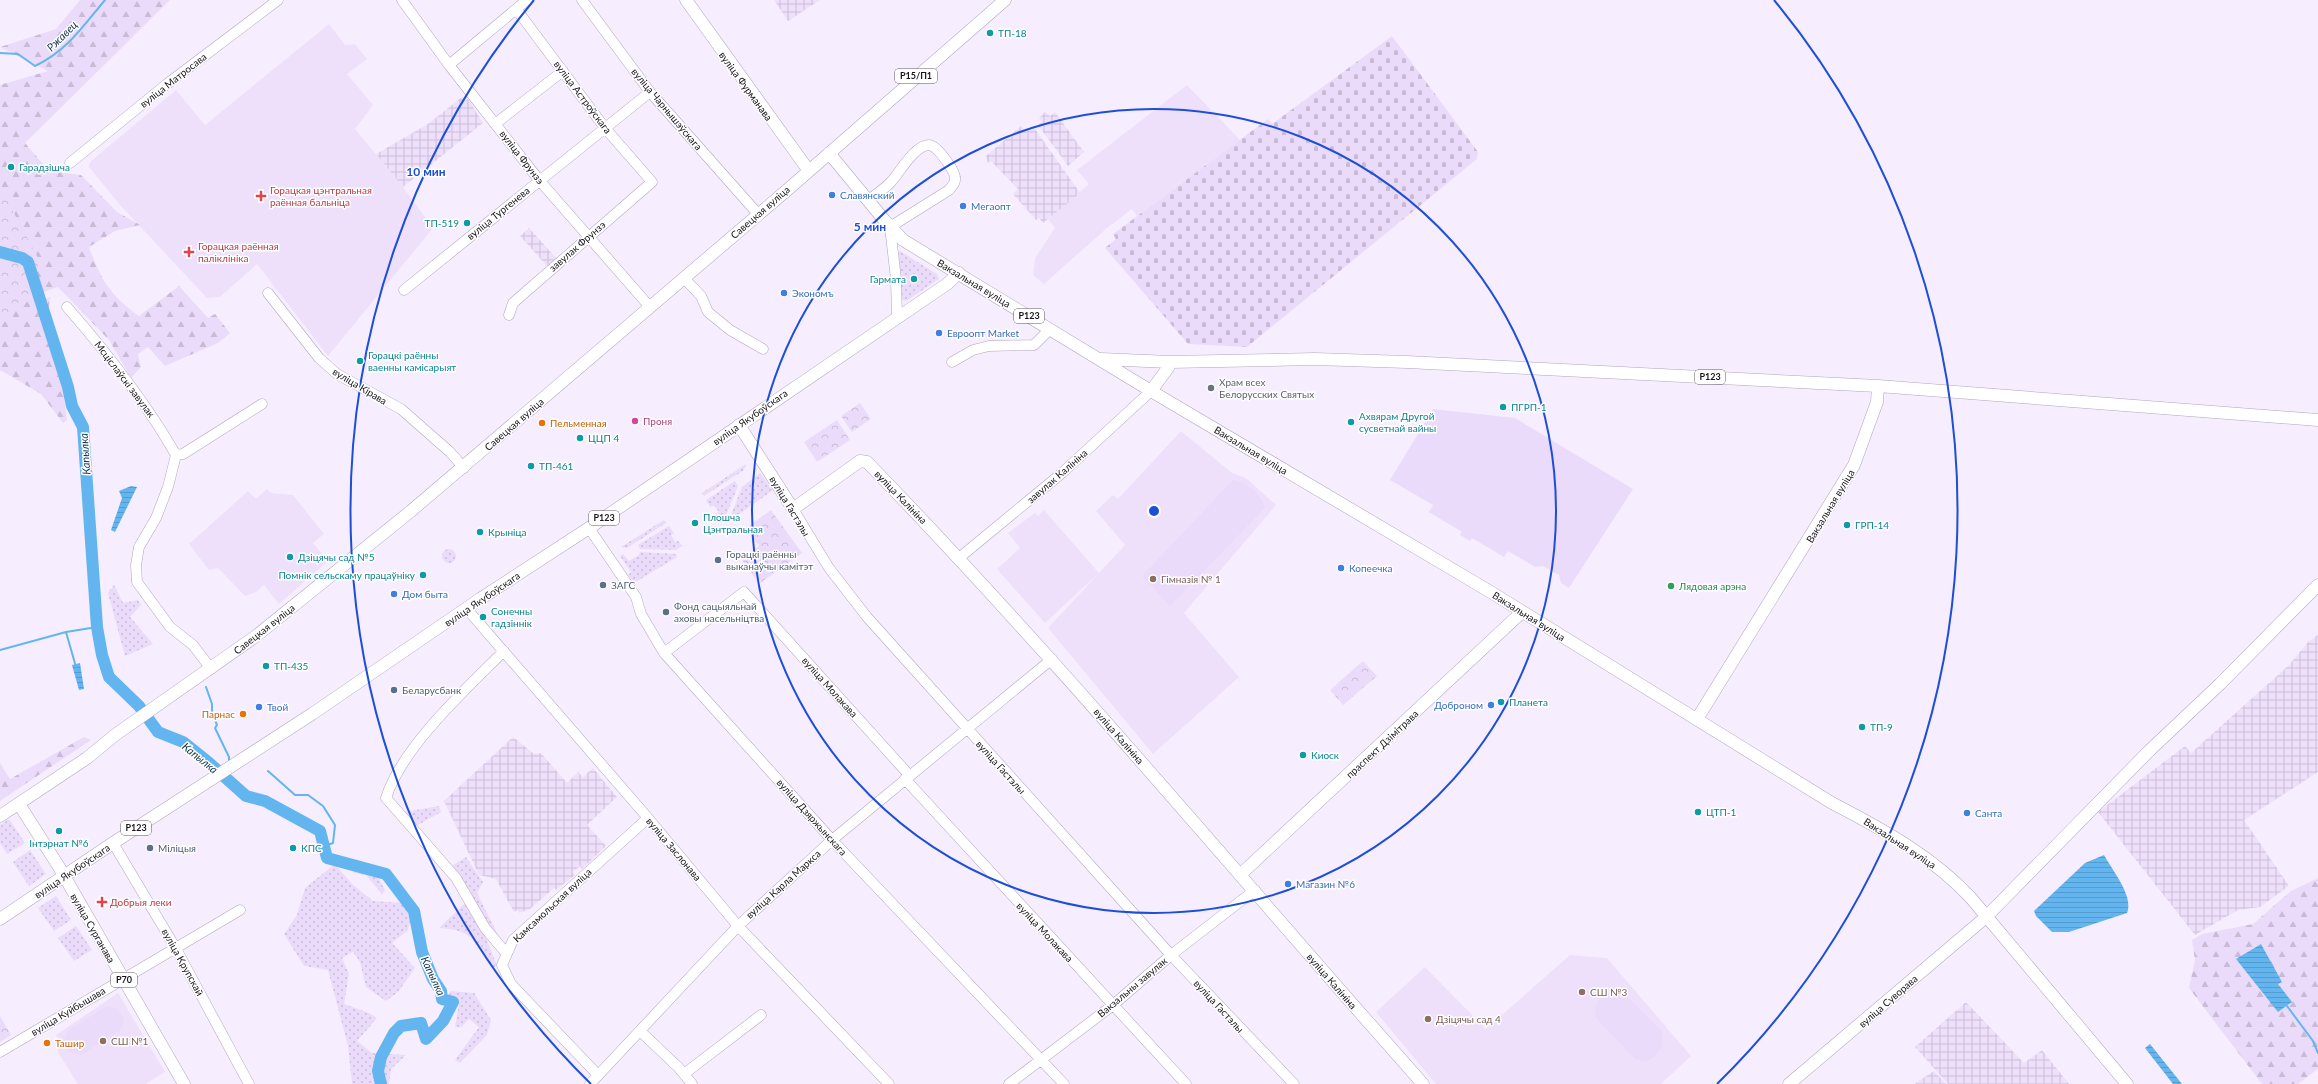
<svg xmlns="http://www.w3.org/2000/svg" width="2318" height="1084" font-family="Lato,sans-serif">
  <defs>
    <pattern id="industrial-grid" width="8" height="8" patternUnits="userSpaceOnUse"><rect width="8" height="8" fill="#eee0fb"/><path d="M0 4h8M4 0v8" fill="none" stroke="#ccbfd7"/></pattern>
    <pattern id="grass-dots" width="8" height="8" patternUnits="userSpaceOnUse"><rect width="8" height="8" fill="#ebdbfa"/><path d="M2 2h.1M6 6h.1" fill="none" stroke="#c9bbd6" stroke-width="1.8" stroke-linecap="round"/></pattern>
    <pattern id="forest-firs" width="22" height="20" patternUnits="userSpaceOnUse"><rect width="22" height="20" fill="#ebdbfa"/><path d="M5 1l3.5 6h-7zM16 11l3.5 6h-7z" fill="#c9bbd6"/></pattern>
    <pattern id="cemetery-stones" width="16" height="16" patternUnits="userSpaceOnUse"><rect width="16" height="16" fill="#ebdbfa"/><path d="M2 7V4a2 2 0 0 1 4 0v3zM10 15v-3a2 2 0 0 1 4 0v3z" fill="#c9bbd6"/></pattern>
    <pattern id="park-crowns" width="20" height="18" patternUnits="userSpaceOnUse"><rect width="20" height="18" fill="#ebdbfa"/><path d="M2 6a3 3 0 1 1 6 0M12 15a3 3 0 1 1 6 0" fill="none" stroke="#c9bbd6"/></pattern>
    <pattern id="water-rules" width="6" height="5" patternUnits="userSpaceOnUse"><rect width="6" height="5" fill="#63b5ef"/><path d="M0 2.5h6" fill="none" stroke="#559bcc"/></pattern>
  </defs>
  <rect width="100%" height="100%" fill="#f6eefe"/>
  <path fill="#eee0fb" d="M329,24l16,21 10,-1 12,15 -20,15 26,31 -18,24 48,58 30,41 -105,128 -71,-92 -37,33 -13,1 -87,-93 -31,-38 1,-5 86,-72 29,35z
    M1187,85l53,55 -103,76 -5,-7 -25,19 -63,56 -11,-9 2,-17 20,-30 -7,-9 41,-35 -12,-14z
    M1181,431l51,42 14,5 30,27 -92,108 55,64 -86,77 -105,-126 77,-83 -29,-34 17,-16 5,4z
    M267,489l4,4 22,2 31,39 -11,9 15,18 -49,43 -15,-19 -8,7 -11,4 -27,-28 -9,2 -20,-26 59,-53 8,8z
    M1044,510l55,63 -54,50 -48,-54 23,-21 -12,-15 27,-20 3,3z
    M1570,955l37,3 84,98 -30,28h-225l-60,-72 49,-45 61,62z
    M118,993l47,79 -19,12h-68l-21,-33 3,-3 -4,-13z"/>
  <path fill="url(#industrial-grid)" d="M774,0h46l-32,21z
    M462,97l3,4 3,-2 15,24 -80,64 -27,-33 52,-30z
    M1045,112l5,4 5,-4 29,40 -16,14 -30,-41 4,-3 -3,-4z
    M1021,126l5,6 7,-6 47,67 -37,30 -4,-5 -3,2 -23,-26 5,-5 -27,-28 -2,2 -2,-2 -1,-5z
    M529,228l28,31 -9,8 -28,-31z
    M2318,635v137l-74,48 45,66 -29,21 -22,3 -43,25 -97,-123 87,-66 6,7 98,-88 20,-24z
    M513,737l21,17 7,-1 26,30 11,-11 5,5 10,-9 24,29 -30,28 19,21 -24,23 -2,-3 -7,6 2,3 -19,15 -2,-2 -24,21 -11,4 -1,-3 -4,2 -18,-33 -17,-4 -35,-74z
    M1966,1002l58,61 18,-13 27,34h-121l-33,-37z
    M1934,1071l12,13h-31l2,-2z"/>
  <path fill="url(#grass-dots)" d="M900,251l37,23 2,5 -33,22 -6,-2 -3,-46z
    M746,464l-2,6 -40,26 -2,-3z
    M760,473l13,17 -39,28 -4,-1 12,-30z
    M735,481l3,5 -13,32 -5,2 -4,-6 3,-2 -5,-7 -4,2 -4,-7z
    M664,520l2,3 -39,25 -6,-1z
    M669,526l5,7 -3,2 4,7 3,-1 4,5 -6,4 -36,-1 -2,-4z
    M442 556a7 7 0 1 1 14 0a7 7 0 1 1-14 0Z
    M640,552l36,2 1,3 -43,26 -6,-8 3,-3 -11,-16 3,-2 6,7 10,-6z
    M114,585l9,18 15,-3 3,5 -11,12 23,27 -28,12 -17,-63z
    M439,806l2,6 -25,14 -12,-14z
    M9,819l16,24 -18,11 -7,-11v-18z
    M30,850l16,24 -17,12 -16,-24z
    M466,857l17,25 -6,11 22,44 -3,2 -44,-73z
    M335,864l17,20 21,17 29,2 10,12 -4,15 -16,13 23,25 -17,24 -12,9 -20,-14 -6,-25 -7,-10 -11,6 7,16 -5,30 25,9 8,5 -20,23 15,12 34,2 -15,14 -2,15h-37l-4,-38 -20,-76 -24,-4 -20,-32 13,-19 8,-27z
    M350,868l26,6 9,16 -3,4 -16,-19 -12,-2z
    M56,896l15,24 -17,11 -16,-23z
    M466,902l15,23 16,41 -6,2c-16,-27 -18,-38 -52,-40z
    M76,926l16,24 -18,11 -16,-23z
    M450,991l24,2 17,27 -4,15 -27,28 -5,-3 24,-33 -10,-8 -8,8h-6l4,-23 -10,-8z"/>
  <path fill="url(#forest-firs)" d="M80,0h90l-145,143 24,28 32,4 36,37 23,13 -25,6 -26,16c12,33 21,48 50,69l40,-30 29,32 7,-4 15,19 -12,10 -53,23 -17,-19 -10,7 3,13 -10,11 -22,-38 -51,-53 -23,8 2,8 13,-6 -4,34 17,59 4,30 -4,3 -22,-29 -41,-24v-285l48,-14 -48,-24 56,-18z
    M84,737l7,3 -91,61v-38l10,16z
    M2318,878v191l-20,15h-36l-73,-96 6,-28 -3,-20 10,-6 51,-10 38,-33z"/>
  <path fill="url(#cemetery-stones)" d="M1392,36l86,116 -1,7 -230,188 -59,-3 -83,-96 11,-9 -3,-5 155,-115 4,5z"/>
  <path fill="url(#park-crowns)" d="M0,187l39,73 -8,40 -31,18z
    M860,403l11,16 -19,13 -11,-16z
    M837,420l13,20 -33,22 -13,-20z
    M771,510l31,43 -43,31 -18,-26 18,-12 -13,-18z
    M1363,661l14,15 -34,29 -13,-15z
    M0,1016l11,19 -11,7z"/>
  <path fill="#ebdbfa" d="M1433,409l82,9 118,71 -64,99 -8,-5 -2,-8 -16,-9 -8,1 -27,-16 -4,6 -32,-19 -2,3 -10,-6 2,-3 -33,-20 4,-7 -43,-25z
    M1233,480c15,3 28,13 32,28l-95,98 -28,-30z
    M1622,991l39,39c4,15 -1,25 -15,32l-11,-3 -40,-42c0,-20 8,-25 27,-26z
    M107,1006l9,2 8,10 -2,11 -37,24 -7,2 -9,-3 -6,-10 4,-10 6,-5z"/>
  <path fill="url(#water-rules)" d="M131,486l6,1 -22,45 -4,-2 11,-32 -3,-7z
    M80,663l4,26 -5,1 -7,-25z
    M2104,855c8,15 30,41 23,58l-58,19h-17l-16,-16 -2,-5 51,-48z
    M2261,944l21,38 -4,2 14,18 -14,10 -42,-53z
    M2150,1044l32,40h-9l-28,-36z"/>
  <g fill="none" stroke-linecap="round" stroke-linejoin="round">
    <path stroke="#63b5ef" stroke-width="2" d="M0,53l18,1 17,12c32,-15 48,-40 70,-66
      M66,632l10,35
      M0,650l66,-18 31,-5
      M206,687l6,17v9l5,12 -2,3 14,29v5
      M268,771l27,24h13l15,11 12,19 -2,18 -8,3
      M229,773l1,9
      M2287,1006l26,35 5,12"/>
    <path stroke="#63b5ef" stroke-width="12" d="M0,252l22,6 6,4 40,125 4,19 11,21 14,200 5,28 7,22 30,29 19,26 25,10 25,20 38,34 19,5 55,30 7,27 59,16 28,37 8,41 11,27 8,12 1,8 11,3 -10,19 -17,18 -5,-16 -20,3 -7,7 -13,24 -3,14 3,13"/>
    <defs>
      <path id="minor" d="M402,0l47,65 90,115 111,127
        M582,0l68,92 108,122
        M449,65l78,-65
        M495,124l68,-53
        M70,163l97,-79 111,-84
        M869,200c7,-6 15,-11 21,-17 10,-10 23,-37 39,-38 8,0 25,25 26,32 1,6 -3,9 -6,13l-59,37 6,52 1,38
        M684,278l17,18 7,16 22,18 33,19
        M404,290l246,-198
        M268,293l51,65 18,16 64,35 49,43 14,16
        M67,307c41,47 78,94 109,148l-8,32 -12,31 -17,29 -3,18 1,17 33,45 23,18 18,24
        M509,315l4,-12 139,-121 -47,-54 -88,-118
        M952,362l21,-12 16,-4 45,-1 16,-16
        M176,455l7,-1 79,-50
        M793,509l36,59 38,49 304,338 123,129
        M589,528l47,69 5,17 23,39 168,187 232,244
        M959,558l103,-85 89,-82
        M466,608l182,210 90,108 151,158
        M504,651c-38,38 -102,96 -118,147l70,80 29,50 21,25
        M664,653l80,-61 166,184
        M905,779l281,305
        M113,843l62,104 74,137
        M640,1031l39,37 13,16
        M0,1052l240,-142
        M684,1074l77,-59
        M598,1075l-87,-91 -9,-19 11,-25 135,-122
        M590,1084l148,-158 94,-86 220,-181
        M1009,1084l104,-79 58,-50 84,-65"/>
      <path id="major" d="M686,0l123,171
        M829,153l56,68 18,19 248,151 338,200 343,212c50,26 100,53 139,95l156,186
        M1101,359l69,3 145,-3 92,3 471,24 440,34
        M1151,391l17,-23 2,-6
        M739,425l54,84 67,-48 7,1c194,200 371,414 556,622
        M1697,719l157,-254 23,-63 1,-16
        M19,804l40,63 125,217
        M0,816l87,-58 28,-23 141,-99 155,-125 375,-320 219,-191
        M1241,874l281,-262
        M0,919l113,-76 199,-129 168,-115 109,-71 358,-244 12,-11
        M1789,1084l197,-167 163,-166 71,-67 98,-99"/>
    </defs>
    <use href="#minor" stroke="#b1a5bd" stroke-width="11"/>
    <use href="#major" stroke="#b1a5bd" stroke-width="13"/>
    <use href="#minor" stroke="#fff" stroke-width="10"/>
    <use href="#major" stroke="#fff" stroke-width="12"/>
  </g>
  <g fill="none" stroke="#1d4ed8" stroke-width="2">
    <circle cx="1154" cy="511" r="402"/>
    <path d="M591 1084A803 803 0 0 1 534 0M1774 0A803 803 0 0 1 1717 1084"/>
  </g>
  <g fill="#0f9aa8" stroke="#fff" stroke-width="1.5">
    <circle cx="990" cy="33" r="4"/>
    <circle cx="11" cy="167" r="4"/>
    <circle cx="467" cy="223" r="4"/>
    <circle cx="914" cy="279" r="4"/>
    <circle cx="360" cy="361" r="4"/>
    <circle cx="1503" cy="407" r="4"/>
    <circle cx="1351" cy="422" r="4"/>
    <circle cx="580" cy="438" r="4"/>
    <circle cx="531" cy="466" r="4"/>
    <circle cx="695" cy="523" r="4"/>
    <circle cx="1847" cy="525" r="4"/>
    <circle cx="480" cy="532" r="4"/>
    <circle cx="290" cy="557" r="4"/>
    <circle cx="423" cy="575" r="4"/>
    <circle cx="483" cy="617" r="4"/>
    <circle cx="266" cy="666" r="4"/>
    <circle cx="1501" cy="702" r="4"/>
    <circle cx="1862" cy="727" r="4"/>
    <circle cx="1303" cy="755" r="4"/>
    <circle cx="1698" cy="812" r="4"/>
    <circle cx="59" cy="831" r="4"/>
    <circle cx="293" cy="848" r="4"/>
  </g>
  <g fill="#3f7fe0" stroke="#fff" stroke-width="1.5">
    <circle cx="832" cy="195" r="4"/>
    <circle cx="963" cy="206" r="4"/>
    <circle cx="784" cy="293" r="4"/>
    <circle cx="939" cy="333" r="4"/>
    <circle cx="1341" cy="568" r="4"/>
    <circle cx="394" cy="594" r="4"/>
    <circle cx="1491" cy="705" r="4"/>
    <circle cx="259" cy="707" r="4"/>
    <circle cx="1967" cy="813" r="4"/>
    <circle cx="1288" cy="884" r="4"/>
  </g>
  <g fill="#e0444e" stroke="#fff" stroke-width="1.5">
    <path d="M259 190h4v4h4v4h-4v4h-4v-4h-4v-4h4z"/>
    <path d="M187 246h4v4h4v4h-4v4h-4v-4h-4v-4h4z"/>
    <path d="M100 896h4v4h4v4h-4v4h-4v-4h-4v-4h4z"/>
  </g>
  <circle fill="#6b7280" stroke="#fff" stroke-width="1.5" cx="1211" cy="388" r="4"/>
  <circle fill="#d1479c" stroke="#fff" stroke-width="1.5" cx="635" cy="421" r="4"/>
  <g fill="#e8710a" stroke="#fff" stroke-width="1.5">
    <circle cx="542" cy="423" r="4"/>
    <circle cx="243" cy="714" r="4"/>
    <circle cx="47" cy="1043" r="4"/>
  </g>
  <g fill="#5c6f8a" stroke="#fff" stroke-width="1.5">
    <circle cx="718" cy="560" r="4"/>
    <circle cx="603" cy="585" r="4"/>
    <circle cx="666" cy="612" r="4"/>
    <circle cx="394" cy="690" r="4"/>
    <circle cx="150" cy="848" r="4"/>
  </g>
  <g fill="#8d6e63" stroke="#fff" stroke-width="1.5">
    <circle cx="1153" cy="579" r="4"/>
    <circle cx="1582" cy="992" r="4"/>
    <circle cx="1428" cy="1019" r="4"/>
    <circle cx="103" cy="1041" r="4"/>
  </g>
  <circle fill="#2e9e5b" stroke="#fff" stroke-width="1.5" cx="1671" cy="586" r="4"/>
  <g text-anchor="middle" stroke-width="3" stroke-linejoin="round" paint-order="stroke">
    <g fill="#fff" stroke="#5e5a61" stroke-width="1">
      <rect x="895" y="69" width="42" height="14" rx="3"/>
      <rect x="1014" y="309" width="30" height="14" rx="3"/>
      <rect x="1695" y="370" width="30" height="14" rx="3"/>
      <rect x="589" y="511" width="30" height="14" rx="3"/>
      <rect x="121" y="821" width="30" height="14" rx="3"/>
      <rect x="111" y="973" width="26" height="14" rx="3"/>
    </g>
    <g font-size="9" font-weight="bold" fill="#19141d">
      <text x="916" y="79">Р15/П1</text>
      <text x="1029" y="319">Р123</text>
      <text x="1710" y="380">Р123</text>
      <text x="604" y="521">Р123</text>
      <text x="136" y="831">Р123</text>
      <text x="124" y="983">Р70</text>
    </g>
    <g font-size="10" fill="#0d838f" stroke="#fff" text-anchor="start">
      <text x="998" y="37">ТП-18</text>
      <text x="19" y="171">Гарадзішча</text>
      <text x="459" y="227" text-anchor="end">ТП-519</text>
      <text x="906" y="283" text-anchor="end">Гармата</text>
      <text x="368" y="359">Горацкі раённы<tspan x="368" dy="12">ваенны камісарыят</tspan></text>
      <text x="1511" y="411">ПГРП-1</text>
      <text x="1359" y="420">Ахвярам Другой<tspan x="1359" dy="12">сусветнай вайны</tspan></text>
      <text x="588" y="442">ЦЦП 4</text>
      <text x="539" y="470">ТП-461</text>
      <text x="703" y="521">Плошча<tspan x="703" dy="12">Цэнтральная</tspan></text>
      <text x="1855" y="529">ГРП-14</text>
      <text x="488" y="536">Крыніца</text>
      <text x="298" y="561">Дзіцячы сад №5</text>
      <text x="415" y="579" text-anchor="end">Помнік сельскаму працаўніку</text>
      <text x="491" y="615">Сонечны<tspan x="491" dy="12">гадзіннік</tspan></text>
      <text x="274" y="670">ТП-435</text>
      <text x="1509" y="706">Планета</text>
      <text x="1870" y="731">ТП-9</text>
      <text x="1311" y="759">Киоск</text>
      <text x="1706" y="816">ЦТП-1</text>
      <text x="59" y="847" text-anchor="middle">Інтэрнат №6</text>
      <text x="301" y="852">КПС</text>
    </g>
    <g font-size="10" fill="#19141d" stroke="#fff">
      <text transform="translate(173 80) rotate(-38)" y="4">вуліца Матросава</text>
      <text transform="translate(746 86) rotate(54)" y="4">вуліца Фурманава</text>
      <text transform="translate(583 97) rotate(53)" y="4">вуліца Астроўскага</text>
      <text transform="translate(667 109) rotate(50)" y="4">вуліца Чарнышэўскага</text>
      <text transform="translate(522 157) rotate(52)" y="4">вуліца Фрунзэ</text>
      <text transform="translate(760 212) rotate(-41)" y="4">Савецкая вуліца</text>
      <text transform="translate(498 213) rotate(-39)" y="4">вуліца Тургенева</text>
      <text transform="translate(577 246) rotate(-41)" y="4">завулак Фрунзэ</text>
      <text transform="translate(974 283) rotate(31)" y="4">Вакзальная вуліца</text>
      <text transform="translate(125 379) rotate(53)" y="4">Мсціслаўскі завулак</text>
      <text transform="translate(360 386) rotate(31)" y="4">вуліца Кірава</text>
      <text transform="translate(750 417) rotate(-35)" y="4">вуліца Якубоўскага</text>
      <text transform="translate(514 424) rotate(-41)" y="4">Савецкая вуліца</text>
      <text transform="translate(1251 450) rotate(31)" y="4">Вакзальная вуліца</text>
      <text transform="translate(1057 476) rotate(-41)" y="4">завулак Калініна</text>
      <text transform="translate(901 497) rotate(46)" y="4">вуліца Калініна</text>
      <text transform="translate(790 506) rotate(59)" y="4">вуліца Гастэлы</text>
      <text transform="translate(1830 506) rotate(-59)" y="4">Вакзальная вуліца</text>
      <text transform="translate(482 599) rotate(-34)" y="4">вуліца Якубоўскага</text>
      <text transform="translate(1529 616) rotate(32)" y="4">Вакзальная вуліца</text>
      <text transform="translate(264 629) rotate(-38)" y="4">Савецкая вуліца</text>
      <text transform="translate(830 687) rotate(48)" y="4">вуліца Молакава</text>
      <text transform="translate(1119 736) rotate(49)" y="4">вуліца Калініна</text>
      <text transform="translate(1382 744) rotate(-43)" y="4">праспект Дзімітрава</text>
      <text transform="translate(1001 767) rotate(48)" y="4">вуліца Гастэлы</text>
      <text transform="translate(812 817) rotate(48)" y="4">вуліца Дзяржынскага</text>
      <text transform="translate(1900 843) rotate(33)" y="4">Вакзальная вуліца</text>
      <text transform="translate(674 849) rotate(50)" y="4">вуліца Заслонава</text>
      <text transform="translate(72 871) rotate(-34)" y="4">вуліца Якубоўскага</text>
      <text transform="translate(783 884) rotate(-42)" y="4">вуліца Карла Маркса</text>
      <text transform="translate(552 905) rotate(-43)" y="4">Камсамольская вуліца</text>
      <text transform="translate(93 928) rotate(60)" y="4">вуліца Сурганава</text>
      <text transform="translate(1045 932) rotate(47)" y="4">вуліца Молакава</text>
      <text transform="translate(183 962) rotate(61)" y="4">вуліца Крупскай</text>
      <text transform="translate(1332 981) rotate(49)" y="4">вуліца Калініна</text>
      <text transform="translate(1132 987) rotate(-40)" y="4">Вакзальны завулак</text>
      <text transform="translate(1888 1001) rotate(-41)" y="4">вуліца Суворава</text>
      <text transform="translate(1219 1006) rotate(47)" y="4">вуліца Гастэлы</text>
      <text transform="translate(68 1011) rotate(-31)" y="4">вуліца Куйбышава</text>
    </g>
    <g font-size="10" fill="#be3a42" stroke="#fff" text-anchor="start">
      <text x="270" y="194">Горацкая цэнтральная<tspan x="270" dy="12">раённая бальніца</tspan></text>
      <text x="198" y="250">Горацкая раённая<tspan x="198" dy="12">паліклініка</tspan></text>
      <text x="110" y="906">Добрыя леки</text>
    </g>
    <g font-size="10" fill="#366cbe" stroke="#fff" text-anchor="start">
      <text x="840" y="199">Славянский</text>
      <text x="971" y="210">Мегаопт</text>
      <text x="792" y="297">Экономъ</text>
      <text x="947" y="337">Евроопт Market</text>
      <text x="1349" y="572">Копеечка</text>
      <text x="402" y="598">Дом быта</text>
      <text x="1483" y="709" text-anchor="end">Доброном</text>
      <text x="267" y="711">Твой</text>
      <text x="1975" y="817">Санта</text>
      <text x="1296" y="888">Магазин №6</text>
    </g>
    <g font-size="10" fill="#5b616d" stroke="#fff" text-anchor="start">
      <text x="1219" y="386">Храм всех<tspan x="1219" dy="12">Белорусских Святых</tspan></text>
    </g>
    <g font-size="10" fill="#b23c85" stroke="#fff" text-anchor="start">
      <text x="643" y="425">Проня</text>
    </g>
    <g font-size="10" fill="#c56008" stroke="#fff" text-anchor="start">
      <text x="550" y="427">Пельменная</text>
      <text x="235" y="718" text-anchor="end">Парнас</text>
      <text x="55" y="1047">Ташир</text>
    </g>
    <g font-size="10" fill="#4e5e75" stroke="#fff" text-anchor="start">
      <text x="726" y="558">Горацкі раённы<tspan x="726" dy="12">выканаўчы камітэт</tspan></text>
      <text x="611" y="589">ЗАГС</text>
      <text x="674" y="610">Фонд сацыяльнай<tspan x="674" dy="12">аховы насельніцтва</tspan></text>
      <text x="402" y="694">Беларусбанк</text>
      <text x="158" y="852">Міліцыя</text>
    </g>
    <g font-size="10" fill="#785e54" stroke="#fff" text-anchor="start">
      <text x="1161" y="583">Гімназія № 1</text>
      <text x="1590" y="996">СШ №3</text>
      <text x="1436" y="1023">Дзіцячы сад 4</text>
      <text x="111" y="1045">СШ №1</text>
    </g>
    <g font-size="10" fill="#27864d" stroke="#fff" text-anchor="start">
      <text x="1679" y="590">Лядовая арэна</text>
    </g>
    <g font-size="11" font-style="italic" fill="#14374f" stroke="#fff">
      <text transform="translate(62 36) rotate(-45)" y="4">Ржавец</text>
      <text transform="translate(85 454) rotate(-94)" y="4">Капылка</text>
      <text transform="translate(200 758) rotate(39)" y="4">Капылка</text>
      <text transform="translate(433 976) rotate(65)" y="4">Капылка</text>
    </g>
  </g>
  <circle cx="1154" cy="511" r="6" fill="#1d4ed8" stroke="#fff" stroke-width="2"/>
  <g font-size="12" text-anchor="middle" font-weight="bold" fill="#1d4ed8" stroke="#fff" stroke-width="3" stroke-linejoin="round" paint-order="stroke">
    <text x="426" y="176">10 мин</text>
    <text x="870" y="231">5 мин</text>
  </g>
</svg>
